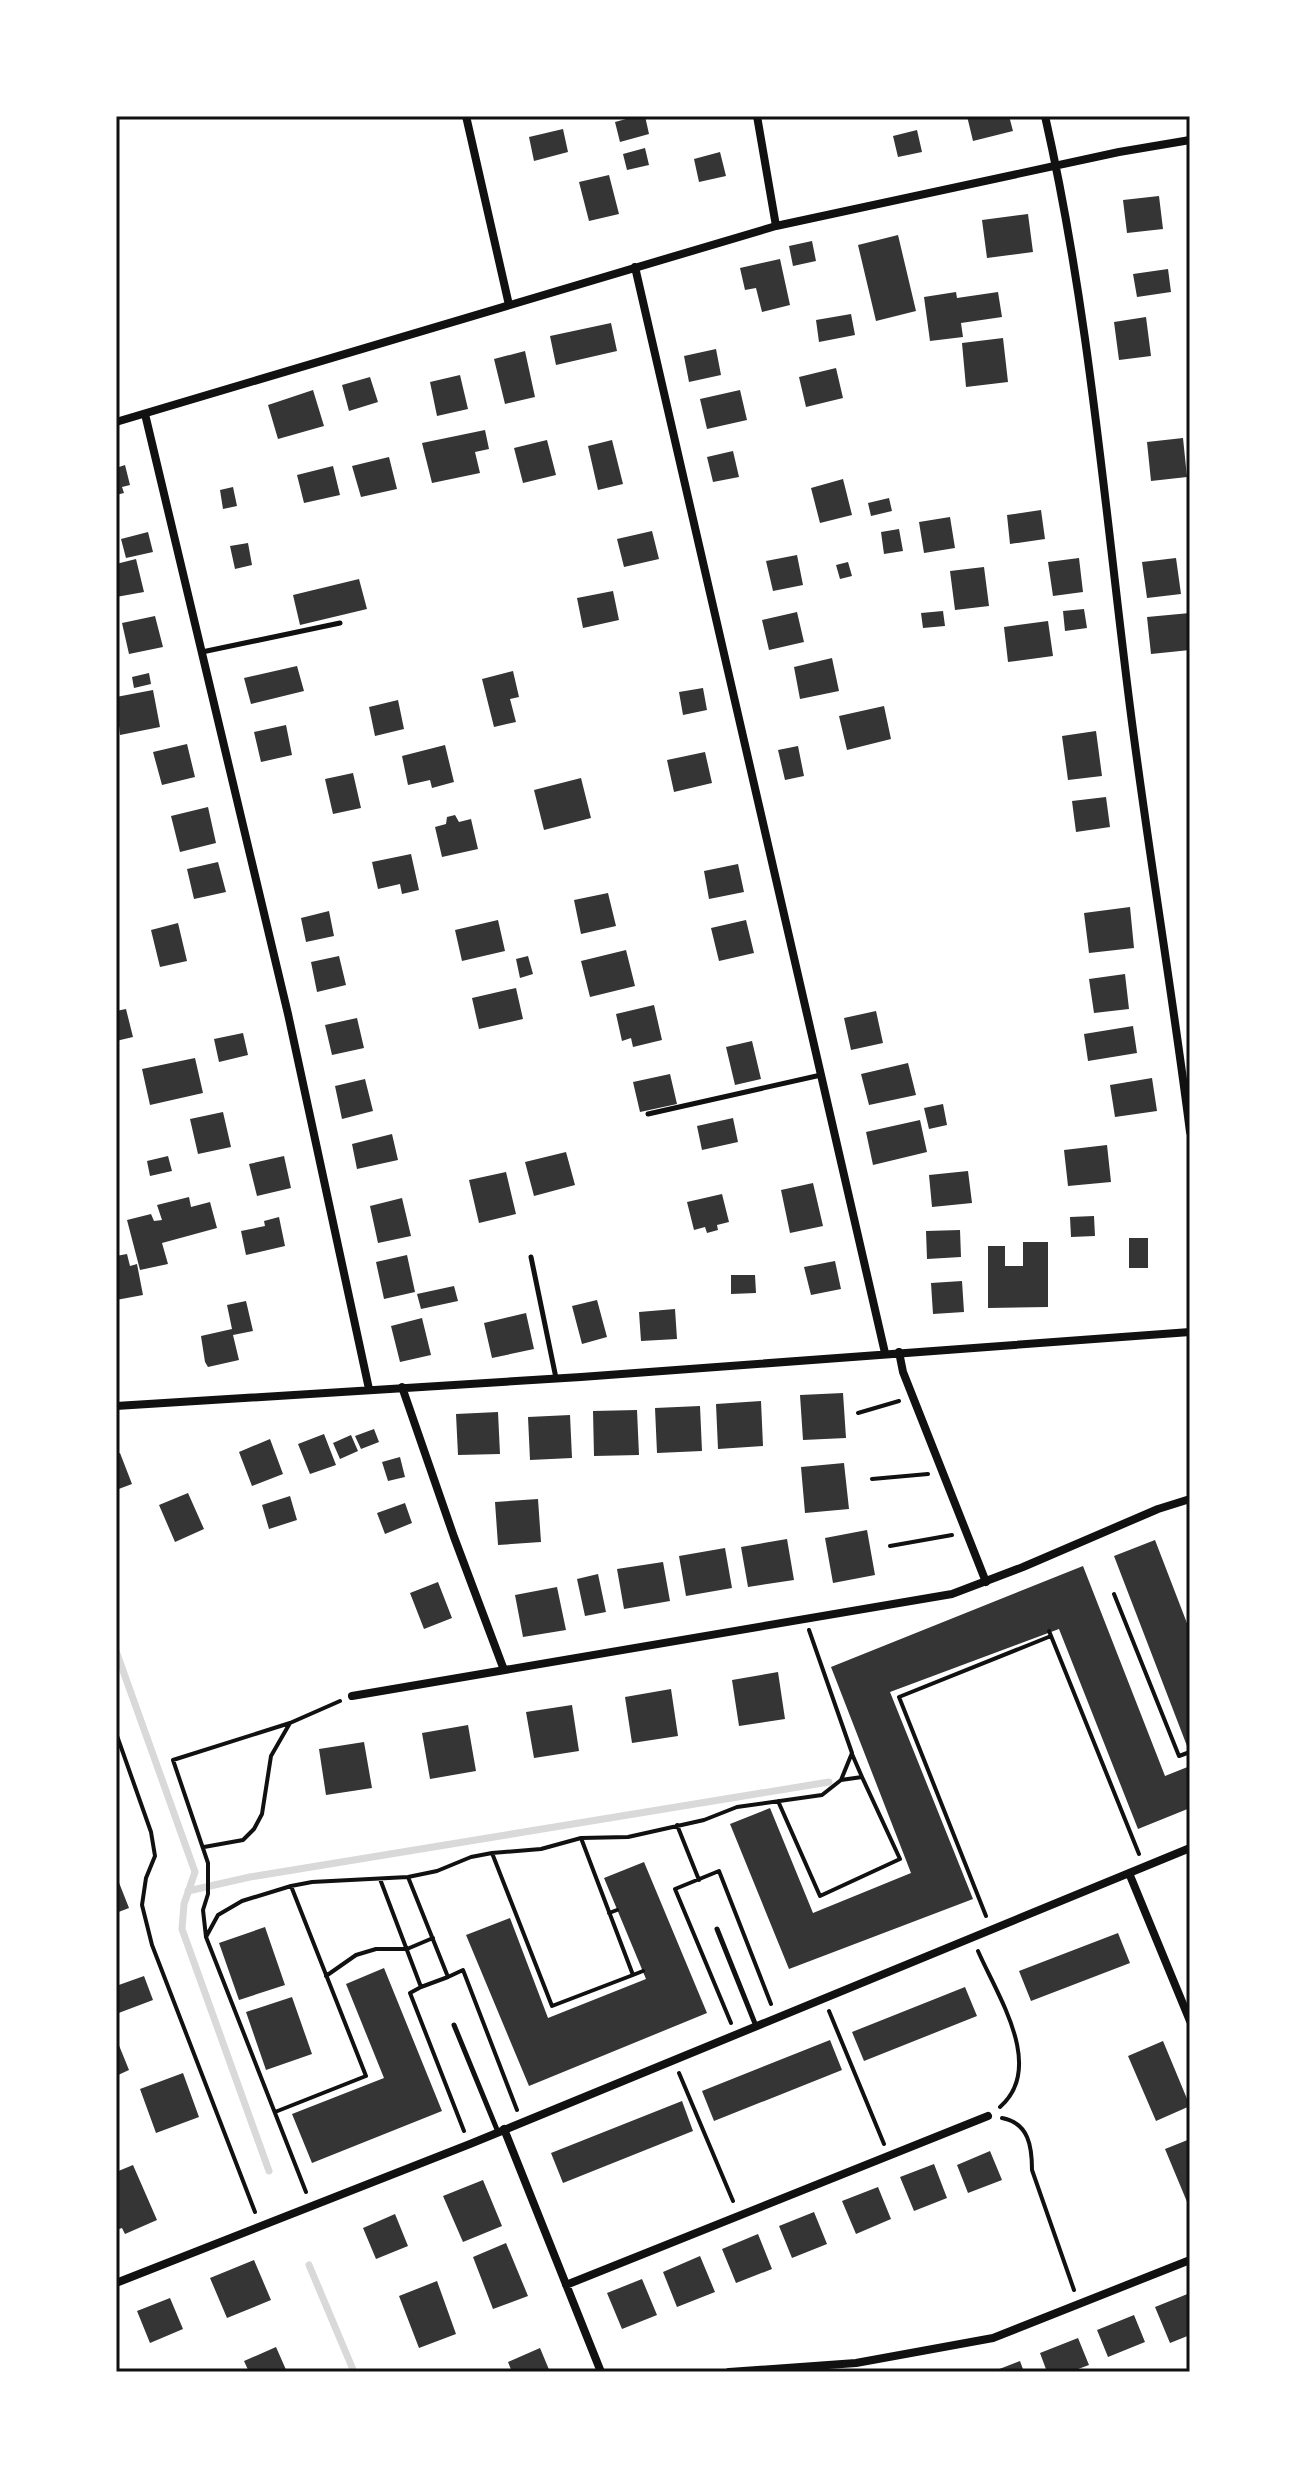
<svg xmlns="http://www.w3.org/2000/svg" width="1306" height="2488" font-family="Jost,sans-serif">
  <rect width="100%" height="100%" fill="#fff"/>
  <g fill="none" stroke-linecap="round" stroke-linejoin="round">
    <path stroke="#d9d9d9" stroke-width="7" d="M116,1651l79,221 -11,32 -2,25 87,242
      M188,1891l62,-14 579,-95
      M309,2265l45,107"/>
  </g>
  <path fill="#353535" d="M637,116h8l4,18 -29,8 -5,-20z
    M967,116h42l4,15 -40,10z
    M563,129l5,23 -34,9 -5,-24z
    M917,130l5,22 -24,5 -5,-21z
    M645,148l4,17 -22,5 -4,-16z
    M720,152l6,24 -27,6 -5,-23z
    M609,175l10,39 -30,7 -10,-39z
    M1159,196l4,33 -36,4 -4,-33z
    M1028,214l5,38 -46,6 -5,-38z
    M898,235l18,76 -40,10 -18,-76z
    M812,241l4,20 -23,5 -4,-20z
    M780,259l10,46 -28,7 -6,-24 -11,2 -5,-22z
    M1168,269l3,23 -34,5 -4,-23z
    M956,292l1,6 41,-6 4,25 -41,6 2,14 -33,4 -6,-44z
    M851,314l4,21 -36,7 -3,-22z
    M1146,317l5,39 -32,4 -5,-38z
    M611,323l6,28 -61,14 -6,-29z
    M1003,338l5,44 -42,5 -4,-44z
    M716,349l5,26 -32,7 -5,-26z
    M525,351l10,46 -30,7 -11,-45z
    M836,368l7,30 -37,9 -7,-30z
    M460,375l8,34 -31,7 -7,-34z
    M370,377l8,25 -29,9 -7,-26z
    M313,390l11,36 -46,13 -10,-34z
    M740,390l7,30 -40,9 -7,-30z
    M485,430l4,19 -14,3 5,21 -48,10 -10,-40z
    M1183,438l4,39 -36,4 -4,-39z
    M547,440l9,35 -33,8 -9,-35z
    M612,440l11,44 -25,6 -10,-44z
    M733,451l6,26 -26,5 -6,-25z
    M389,457l8,32 -36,8 -9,-31z
    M116,461l3,6 6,-2 5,20 -8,2 2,6 -8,2z
    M333,466l7,29 -36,8 -7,-28z
    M843,479l9,36 -32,8 -9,-35z
    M233,487l4,19 -14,3 -3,-19z
    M889,498l3,13 -21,5 -3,-13z
    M1041,510l4,29 -35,5 -3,-29z
    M950,517l5,31 -31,5 -5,-31z
    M899,529l4,22 -19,3 -3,-22z
    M652,531l7,28 -35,8 -7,-28z
    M148,532l5,20 -27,6 -5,-19z
    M248,543l4,22 -17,4 -5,-23z
    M797,555l6,30 -30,6 -7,-30z
    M1079,558l4,34 -30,4 -5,-34z
    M1176,558l5,36 -34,4 -5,-36z
    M136,559l8,33 -28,5v-33z
    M848,562l4,14 -12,3 -4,-14z
    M984,567l5,39 -34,4 -5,-39z
    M359,579l8,30 -67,16 -7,-30z
    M613,591l6,29 -36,8 -6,-30z
    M1084,609l3,19 -22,3 -2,-20z
    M943,611l2,15 -22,2 -2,-15z
    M797,612l7,30 -35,8 -7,-30z
    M1190,613v37l-39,4 -4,-37z
    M155,616l8,31 -34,7 -7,-31z
    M1048,621l5,35 -45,6 -4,-35z
    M832,658l7,33 -39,8 -6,-32z
    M297,666l7,25 -53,13 -7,-26z
    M513,671l6,26 -9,2 6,23 -22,5 -12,-48z
    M149,673l2,11 -17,4 -2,-11z
    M703,688l4,22 -24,5 -4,-23z
    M153,690l7,37 -40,8 -4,-38z
    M398,700l6,29 -29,7 -6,-29z
    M884,706l7,33 -44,11 -8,-34z
    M286,725l6,30 -31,7 -7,-30z
    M1096,731l6,45 -34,4 -6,-44z
    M187,744l8,33 -33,8 -9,-33z
    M445,745l9,37 -22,6 -2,-8 -22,5 -6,-29z
    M798,746l6,30 -19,4 -7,-30z
    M705,752l7,31 -38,9 -7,-32z
    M353,773l8,35 -28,6 -8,-35z
    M581,778l10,40 -47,12 -10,-40z
    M1106,797l4,30 -34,5 -4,-31z
    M208,807l8,36 -36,9 -9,-36z
    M455,815l4,7 12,-3 7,30 -36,8 -7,-30 11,-3 1,-7z
    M411,854l8,36 -17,4 -2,-10 -22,5 -6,-27z
    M218,862l8,30 -32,7 -7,-30z
    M738,864l6,28 -35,7 -5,-28z
    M608,893l8,33 -35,8 -7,-34z
    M1130,907l4,41 -45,5 -5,-40z
    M329,911l5,25 -28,6 -5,-24z
    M498,920l7,31 -43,10 -7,-31z
    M746,920l8,33 -35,8 -8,-33z
    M178,923l9,38 -27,6 -9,-37z
    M626,950l9,36 -45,11 -9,-36z
    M339,956l7,29 -29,7 -6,-30z
    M528,956l5,18 -13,4 -4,-19z
    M1125,974l4,35 -35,4 -5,-34z
    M516,988l7,31 -44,10 -7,-31z
    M654,1005l8,35 -29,7 -2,-9 -9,3 -6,-27z
    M126,1009l7,28 -17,4v-30z
    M876,1011l7,32 -32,7 -7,-32z
    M357,1018l7,30 -32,7 -7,-30z
    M1133,1026l4,27 -49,8 -4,-27z
    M243,1033l5,22 -29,7 -5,-23z
    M752,1041l9,38 -26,6 -9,-38z
    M195,1058l8,35 -53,12 -8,-36z
    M908,1063l8,32 -47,10 -8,-31z
    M670,1074l7,30 -37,8 -7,-30z
    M1152,1078l5,33 -42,6 -5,-32z
    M365,1079l8,32 -31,8 -7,-33z
    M943,1104l4,21 -18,4 -5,-21z
    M223,1112l8,35 -33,7 -8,-35z
    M733,1118l5,24 -36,8 -5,-24z
    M920,1120l7,32 -54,13 -7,-33z
    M392,1134l6,26 -41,9 -5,-25z
    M1107,1145l4,37 -43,4 -4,-36z
    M566,1152l9,33 -41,11 -9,-34z
    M168,1156l4,15 -22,5 -3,-15z
    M284,1156l7,32 -34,8 -8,-32z
    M968,1171l4,32 -40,4 -3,-32z
    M506,1172l10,42 -37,9 -10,-43z
    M813,1183l10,43 -33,7 -9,-43z
    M722,1194l7,28 -12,3 1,5 -11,3 -2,-6 -11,3 -7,-28z
    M189,1197l2,10 19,-5 7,26 -55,15 6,21 -28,6 -13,-50 24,-6 3,7 8,-1 -5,-15z
    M402,1198l9,38 -33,7 -8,-37z
    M1094,1216l1,20 -24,1 -1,-20z
    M279,1217l6,29 -39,9 -5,-24 24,-5 -1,-5z
    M960,1230l1,27 -34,2 -1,-28z
    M1129,1238h19v30h-19z
    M1023,1242h25v65l-60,1v-62h17v20h18z
    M127,1254l3,12 7,-2 6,31 -27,5v-44z
    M407,1255l8,37 -31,7 -8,-37z
    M835,1261l6,28 -30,6 -7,-28z
    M731,1275h24l1,18 -25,1z
    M962,1281l2,31 -31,2 -2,-31z
    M454,1286l4,15 -37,8 -4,-15z
    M597,1300l10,37 -25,7 -10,-38z
    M246,1301l7,30 -20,4 6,25 -31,7 -3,-5 -4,-26 31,-7 -5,-24z
    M675,1309l2,30 -36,2 -2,-29z
    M526,1313l8,36 -42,9 -8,-35z
    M422,1318l9,37 -31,7 -9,-36z
    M843,1393l3,45 -43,2 -3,-45z
    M761,1401l2,45 -45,3 -2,-45z
    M700,1406l2,45 -45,2 -2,-45z
    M637,1410l2,45 -45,1 -1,-45z
    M498,1412l2,42 -42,1 -2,-41z
    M570,1415l2,43 -42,2 -2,-43z
    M374,1429l5,13 -18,7 -6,-13z
    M324,1434l12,31 -26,9 -12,-30z
    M351,1435l7,16 -18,8 -7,-16z
    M270,1439l13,35 -31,12 -13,-34z
    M120,1453l12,31 -16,6v-36z
    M400,1457l5,20 -17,4 -6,-19z
    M844,1463l5,46 -44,4 -4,-46z
    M188,1493l16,36 -29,13 -16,-37z
    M290,1496l7,24 -28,9 -7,-24z
    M538,1499l3,43 -43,3 -3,-43z
    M405,1503l7,20 -27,11 -8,-21z
    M867,1530l8,45 -42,8 -8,-45z
    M787,1539l7,41 -46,7 -7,-40z
    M1155,1540l35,91v114l-3,1 -73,-190z
    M725,1548l7,40 -46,8 -7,-40z
    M663,1562l7,39 -46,8 -7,-40z
    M1083,1566l82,210 25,-10v42l-52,21 -79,-200 -169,63 83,207 -184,70 -59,-145 40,-16 43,105 98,-40 -80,-206z
    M598,1574l8,38 -21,4 -8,-37z
    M438,1582l14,36 -28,11 -14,-36z
    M557,1587l9,43 -43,7 -8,-42z
    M778,1672l7,47 -46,7 -7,-46z
    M671,1689l7,47 -46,7 -7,-46z
    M572,1705l7,46 -45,7 -8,-46z
    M468,1725l8,46 -46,8 -8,-46z
    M364,1742l8,46 -46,7 -7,-46z
    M644,1862l63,151 -178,73 -63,-151 44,-17 38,100 98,-39 -42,-101z
    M116,1875l13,33 -13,5z
    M265,1927l20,58 -46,15 -20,-57z
    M1118,1933l12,30 -99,38 -12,-30z
    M384,1968l58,143 -130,52 -20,-49 92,-36 -38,-94z
    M144,1976l9,24 -37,14v-28z
    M965,1987l12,29 -113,45 -12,-29z
    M292,1997l20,57 -46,16 -20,-58z
    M116,2038l13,32 -13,6z
    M830,2040l12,30 -128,51 -12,-30z
    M1163,2041l27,65 -34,15 -28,-65z
    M183,2073l16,44 -43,16 -16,-44z
    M682,2101l11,30 -130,52 -12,-30z
    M1190,2139v70l-25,-60z
    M990,2151l12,29 -34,13 -11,-28z
    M934,2164l13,34 -33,13 -14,-34z
    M133,2165l24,55 -32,14 -3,-6 -6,2v-58z
    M483,2180l19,46 -39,16 -20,-46z
    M878,2187l13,32 -35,15 -14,-33z
    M814,2212l13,32 -35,14 -13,-32z
    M395,2214l13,32 -32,13 -13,-31z
    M758,2234l14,35 -36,14 -14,-34z
    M506,2243l22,53 -35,13 -20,-52z
    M700,2256l15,36 -38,15 -14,-35z
    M254,2260l17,40 -44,18 -17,-40z
    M642,2279l15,36 -35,14 -15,-36z
    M437,2281l19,53 -37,14 -20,-52z
    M1190,2293v42l-20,8 -15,-36z
    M170,2298l13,31 -33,14 -13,-32z
    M1134,2315l11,27 -37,15 -11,-27z
    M1078,2338l11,27 -19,7h-23l-7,-19z
    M276,2347l11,25h-38l-5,-11z
    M540,2348l10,24h-38l-4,-10z
    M1020,2361l4,11h-33l11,-4z"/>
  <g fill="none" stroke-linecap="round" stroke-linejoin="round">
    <path stroke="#111" stroke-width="4" d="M858,1413l41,-12
      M872,1479l56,-5
      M890,1546l62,-11
      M1114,1594l65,162 11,-4
      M1049,1631l90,223
      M116,1733l35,99 4,24 -9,22 -4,27 10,40 103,267
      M852,1754l10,23
      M778,1801l42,95 80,-37 -38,-82 -21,3
      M677,1825l22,55
      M204,1847l39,-7 11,-11 8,-15 9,-58 19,-33
      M492,1853l60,153 81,-31 -52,-137
      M408,1877l40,100 15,-7 54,140
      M380,1879l41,108 -11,6 54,138
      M609,1913l8,-3
      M986,1916l-87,-219 152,-61
      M206,1937l12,-22 24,-14 49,-15 21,-4 96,-5 29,-6 34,-14 21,-4 49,-4 40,-11 47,-1 76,-17 33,-13 85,-12 19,-15 11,-27 -43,-123
      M978,1951c19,44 68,116 22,156
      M633,1975l10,-4
      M326,1976l30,-21 20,-6h31l26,-11
      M421,1987l27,-10
      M829,2011l55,133
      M731,2023l-56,-134 44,-18 52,133
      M679,2073l54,128
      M275,2112l91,-36 -75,-190
      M1002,2118c27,5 30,29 30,52l42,120
      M306,2192l-100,-255 -3,-27 5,-16v-31l-35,-103 117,-37 50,-22"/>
    <path stroke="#111" stroke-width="5" d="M202,652l138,-29
      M648,1114l173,-39
      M531,1257l25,121
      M717,1929l39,97
      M454,2025l44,107"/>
    <path stroke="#111" stroke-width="8" d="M466,116l43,189
      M757,116l19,110
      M1045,116c44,194 60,394 85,591 18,142 42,283 60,425
      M635,267l250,1086
      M145,414l143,600 81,375
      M116,422l660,-196 343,-74 71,-12
      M899,1352l4,20 83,210
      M402,1387l52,150 50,133
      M116,1406l465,-29 609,-45
      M352,1696l600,-102 71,-27 135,-58 32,-10
      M1129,1873l61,148
      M504,2129l97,243
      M116,2283l354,-139 720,-296
      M566,2285l422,-169
      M729,2372l127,-9 137,-25 197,-78"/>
  </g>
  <rect width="1306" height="2488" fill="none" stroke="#ffffff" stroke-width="236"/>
  <rect x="118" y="118" width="1070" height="2252" fill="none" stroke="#111" stroke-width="3"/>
</svg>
